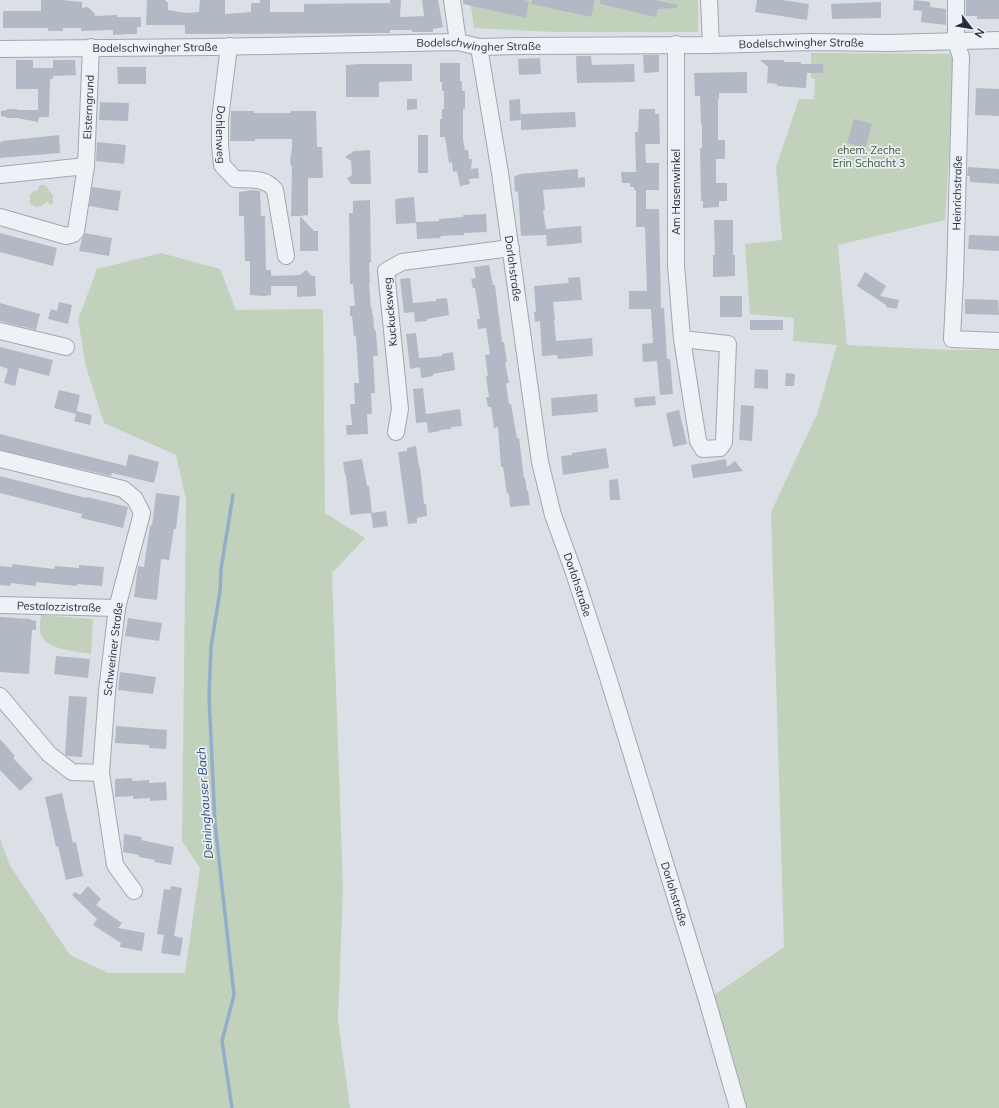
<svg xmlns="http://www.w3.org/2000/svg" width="999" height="1108" font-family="Mulish,sans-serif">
  <rect width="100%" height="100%" fill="#dbe0e7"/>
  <path fill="#c1d1bc" d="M470,0h228v32h-142l-82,-4z
    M811,53l144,1 -10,166 -107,25 9,100 102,5h50v758h-261l-31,-108 77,-53 -13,-435 46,-98 20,-69 -44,-4 1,-23 -44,-4 -5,-70 37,-4 -6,-73 23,-68h15l1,-20 -4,-1z
    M40,185h5l8,11v7l-3,2 -3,-4 -5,5 -6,1 -6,-3v-9l4,-4h3z
    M161,253l59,16 16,41 87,-1 2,204 40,25 -33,35 11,316 -5,131 12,88h-350v-269l10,27 60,89 38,18h77l15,-105 -18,-27 4,-342 -10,-44 -72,-32 -18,-56 -8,-47 19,-51z
    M41,615l52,4 -2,35c-16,-3 -48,-4 -51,-23 -1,-5 1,-11 1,-16z"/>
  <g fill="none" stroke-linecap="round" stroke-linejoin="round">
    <path stroke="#93adca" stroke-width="3.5" d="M232,1108l-10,-67 12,-46 -19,-171 -6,-128 2,-49 9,-56 1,-22 12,-74"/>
  </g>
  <path fill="#b2b9c4" d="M41,0h21l20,2v6l6,-1 7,7v2l22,-1v2h24v10h-4v7h-6l-18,1v-5l-32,1v-3h-18v3h-15v-3h-45v-17h38z
    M147,0h18l3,3v7l18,3 13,-1 1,-12h25v14l26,-2v-9h9v-3h10v12h34v-8l86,-1v-3h11l-1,17 24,-1 -2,-16h16l5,27 -10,2v3h-21v-2h-22v3l-205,1v-9h-39z
    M463,0h59l7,1 -3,17 -63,-14z
    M532,0h63l-4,17 -60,-13z
    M600,0h55l22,5v3l-19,1 -2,8 -56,-13z
    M757,0h25l27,4 -2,16 -52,-8z
    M914,0l16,2v5l16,2v16l-25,-3 1,-11 -9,-1z
    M966,0h33v19h-22v-3h-11z
    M881,2v16l-49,1 -1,-15z
    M643,55h16v17l-15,1z
    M576,56h15l1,9 42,-1 1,18 -58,1z
    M540,58l1,16 -22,1 -1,-16z
    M16,60h17v8h20v11h-3l-1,38h-10l-1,5 -21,-4h-10v-1l-6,-1v-5l6,-1v-1h10v1h21v-21h-22z
    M53,60h22l1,15 -23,1z
    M760,60h24v2h17v2h22v9h-16l-1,15 -29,-2v-2l-10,-1 1,-16z
    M440,63h20v18h2v10h3v18h-2v31l2,10h3l1,9h3l-1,10 7,-1 1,10 -10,1 1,5 -10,2 -3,-15 -4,1 -1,-10 -3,1 -4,-26h-5v-18h2v-10h2v-18h-2v-9h-2z
    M361,64h51v17l-33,1v15h-33v-32z
    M117,67h29v17h-28z
    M747,72v21h-28v6h-1v41h7v19h-9v24h11v18h-8v6l-16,1v-7h-2l-1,-53h2v-23h-1l-1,-29h-5l-1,-23z
    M976,88l23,1v27l-24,-1z
    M407,99h10v10l-10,1z
    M520,99l1,21 -11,1 -1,-21z
    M100,102l29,1 -1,18 -29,-1z
    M639,109h16v5h4l1,30h-15l1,19h13v27h-13v19h13l2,99h3l3,51h3l3,35 -13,1 -3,-34 -14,1 -1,-18 11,-1 -2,-34h-22v-18h18l-2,-64h-9v-37h-2v-3h-4v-4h-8l-1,-11h15l-1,-40h3z
    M231,111h23v2h36l1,-2h25l1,36h5l1,31h-15v37l-8,1 14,15h4v20h-18v-35h-9l1,-50h-1l-1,-5 2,-13v-9h-37v2h-25z
    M575,112l1,15 -55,3v-16z
    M854,119l18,5 -7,24 -18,-5z
    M59,135l1,18 -60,5v-16h3l-1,-1z
    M418,135h10v38h-10z
    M97,142l29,3 -2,19 -28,-3z
    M370,150l1,34h-20l-4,-6 5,-3 -1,-14 -6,-4 9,-6z
    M968,167l31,2v15l-29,-2v-6h-3z
    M578,169v9l7,-1v10l-42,3 2,20 -2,1 3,18 35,-3 1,17 -35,3 -1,-11 -25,1 -3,-45 -3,1 -1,-16 5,-1v-1z
    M92,187l29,4 -3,20 -29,-5z
    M253,190l7,1 1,25h4l1,54h5v6l29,-1 6,-5 6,6h3l1,20 -19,1v-11h-26v9l-7,1 -14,-1v-34h-5l-1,-45h-5v-24z
    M414,197l2,26 -20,1 -1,-25z
    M370,200l1,62 -2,1 1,20h-1l2,26h1v6l1,-1 1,14 2,4 2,24h-5l2,37h-4l1,21h-5l1,20 -21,1 -1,-10h6l-2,-21h5l-1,-21h5l-3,-47h-2l-2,-20h-2v-10h5l-2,-22h-3l-1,-71h4v-12z
    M486,214l1,18 -23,1v2l-24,1 1,2 -24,1 -1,-17 23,-1v-2l24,-2v-2z
    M714,220h19v35h2v21l-22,1v-22h2z
    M0,233l57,15 -4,18 -53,-14z
    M85,233l27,5 -3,18 -30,-5 3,-12z
    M969,235l30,1v15l-31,-2z
    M489,265l4,20h2l7,57h2l3,20h-2l4,21h-3l3,21h2l6,34h2l5,40h1l2,13h1l2,14 -20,2 -1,-14 -2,1 -4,-27h-2l-3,-40 -4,1 -3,-21h-3l-2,-10h3l-3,-21h2l-3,-21 5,-1 -4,-26 -8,1 -1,-10h3l-5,-31h-2l-2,-9 5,-1 -2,-11z
    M865,272l21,14 -6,10 19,4 -2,9 -11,-2v-2l-29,-19z
    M580,277l2,23 -29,2 2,18h-1l2,21 36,-3 1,18 -35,3 -1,-4 -15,1 -2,-35 -5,1 -1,-10h2l-2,-26 35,-3 -1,-5z
    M410,278l3,25 23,-2v-2l11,-1 2,17 -22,4v2l-12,1 -1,-10 -10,1 -4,-34z
    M720,296h22v21h-22z
    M965,299l33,1 1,15 -34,-1z
    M59,302l13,3 -4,19 -20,-5 3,-10 6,2z
    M0,303l40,11 -4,16 -36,-9z
    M750,320h33v10h-33z
    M416,333l3,25 23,-2v-2l11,-2 2,18 -22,4v2l-12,2 -1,-11 -10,2 -4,-35z
    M0,347l53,13 -4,16 -30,-8 -4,18 -11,-3 4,-14 -8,-3z
    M755,369l13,1v19l-14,-1z
    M786,373l9,1 -1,12h-9z
    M423,388l3,26 34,-5 2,17 -11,1v2l-12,1 1,1 -12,2 -1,-11 -11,1 -3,-34z
    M59,390l21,5 -4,19 -22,-6z
    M597,394l1,18 -46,4 -1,-18z
    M655,396l1,9 -21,2 -1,-9z
    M741,405l13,1 -2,35 -13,-1z
    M679,410l8,34 -14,3 -7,-34z
    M77,411l15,4 -2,10 -16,-4z
    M0,434l126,32 3,-12 30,8 -5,21 -42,-10 -1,3 -111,-26z
    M416,446l3,21h1l4,37h2l1,12 -10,2v5l-9,1 -10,-72 9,-1v-3z
    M606,448l3,20 -46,7 -2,-19 11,-1v-2z
    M362,459l5,27h2l3,27 -22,2 -4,-40h-1l-2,-13z
    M726,459l1,8 8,-6 8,10 -50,7 -2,-13z
    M0,476l86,22 1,-1 41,10 -5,21 -42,-10 1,-4 -82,-21z
    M618,479l2,21h-10l-1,-20z
    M156,493l24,3 -4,33h-2l-5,31 -8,-1 -4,41 -23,-3 4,-31 6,1 6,-42 2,1z
    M386,511l2,15 -15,2 -2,-15z
    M13,564l41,5 1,-3 24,2v-3l25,2 -2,19 -25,-2v2l-41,-4v4l-25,-3 -1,3 -10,-1v-19l12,1z
    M0,617l31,2v1l5,1v9h-4l-3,44 -29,-2z
    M128,618l34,5 -3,18 -34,-5z
    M56,656l34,3 -2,19 -34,-4z
    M120,672l36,5 -3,17 -35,-4z
    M69,696l18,1 -5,60 -15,-1 -2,-2z
    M116,726l51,4 -1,19 -17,-1v-3l-34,-2z
    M0,739l15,17 -2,2 20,21 -13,12 -20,-21z
    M132,778v3l17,-1v3l17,-1 1,18 -17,1v-3l-17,1v-3l-18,1v-18z
    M62,793l11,50 3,-1 7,34 -17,4 -8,-34 -2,1 -11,-50z
    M124,834l18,3 -1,3 33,7 -3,18 -17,-3 1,-2 -16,-3v-2l-16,-3z
    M88,886l13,13 -5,6 26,18 -4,5 27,5 -3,18 -22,-4 1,-4 -28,-18 4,-6 -25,-24 3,-3 5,3z
    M171,886l11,2 -8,48 9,2 -3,18 -19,-3 3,-18 -7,-1 7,-45 6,1z"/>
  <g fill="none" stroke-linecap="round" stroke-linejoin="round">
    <defs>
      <g id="minor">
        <path d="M452,0l6,42"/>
        <path d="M709,0l2,45"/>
        <path d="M956,0v41l5,16 -6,220 -3,62 47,2"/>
        <path d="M676,44v221l6,74 16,102 5,8 17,-1 4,-6 4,-98 -46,-5"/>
        <path id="s1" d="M229,46l-9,73v26l2,20 13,14c15,1 30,-2 40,11l11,66"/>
        <path id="s2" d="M479,47l21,126 40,289 13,53 20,55 34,104 100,326 31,108"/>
        <path id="s3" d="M0,49l212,-2 246,-5 21,5 42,-1 190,-1 101,-3 76,1 111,-3"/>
        <path d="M0,175l86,-9"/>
        <path id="s4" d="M0,217l66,19 7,-2 3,-3 10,-65 5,-119"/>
        <path d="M0,331l66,16"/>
        <path d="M396,432l4,-23 -14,-138 16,-9 109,-14"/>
        <path d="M0,459l123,30 12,10 7,14 -25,95 -10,83 -6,82 14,92 19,26"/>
        <path id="s5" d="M0,605l117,3"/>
        <path d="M0,696l49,58 23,18 29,1"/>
      </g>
    </defs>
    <use href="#minor" stroke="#a0a7b1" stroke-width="18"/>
    <use href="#minor" stroke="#eef1f5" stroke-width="16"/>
  </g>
  <g text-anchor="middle" stroke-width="3.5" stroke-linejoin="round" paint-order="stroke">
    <g font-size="11" fill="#242d3e" stroke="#ebeff5">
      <text dy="4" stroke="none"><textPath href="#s3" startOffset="802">Bodelschwingher Straße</textPath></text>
      <text dy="4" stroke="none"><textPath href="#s3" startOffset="479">Bodelschwingher Straße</textPath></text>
      <text dy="4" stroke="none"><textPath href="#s3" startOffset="155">Bodelschwingher Straße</textPath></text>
      <text dy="4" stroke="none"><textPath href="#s4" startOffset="205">Elsterngrund</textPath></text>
      <text dy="4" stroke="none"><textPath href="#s1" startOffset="89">Dohlenweg</textPath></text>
      <text transform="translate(676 192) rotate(-90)" y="4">Am Hasenwinkel</text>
      <text transform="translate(957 193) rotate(-89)" y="4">Heinrichstraße</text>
      <text dy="4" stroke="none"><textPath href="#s2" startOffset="224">Dorlohstraße</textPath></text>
      <text transform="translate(390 312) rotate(-95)" y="4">Kuckucksweg</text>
      <text dy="4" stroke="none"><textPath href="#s2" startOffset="548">Dorlohstraße</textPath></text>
      <text dy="4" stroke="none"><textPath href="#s5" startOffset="59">Pestalozzistraße</textPath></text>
      <text transform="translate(113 649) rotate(-83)" y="4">Schweriner Straße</text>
      <text dy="4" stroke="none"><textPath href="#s2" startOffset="872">Dorlohstraße</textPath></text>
    </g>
    <g font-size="11" fill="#385a31" stroke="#ebeff5">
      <text x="869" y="154">ehem. Zeche<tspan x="869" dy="13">Erin Schacht 3</tspan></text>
    </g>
    <g font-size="12" font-style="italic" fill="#2c4b74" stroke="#ebeff5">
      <text transform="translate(205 803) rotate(-94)" y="4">Deininghauser Bach</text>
    </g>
  </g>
  <g transform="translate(971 28) rotate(121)" stroke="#ebeff5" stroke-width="3" paint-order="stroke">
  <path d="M0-3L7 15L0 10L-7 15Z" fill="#242d3e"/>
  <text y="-6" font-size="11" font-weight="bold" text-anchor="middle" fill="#242d3e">N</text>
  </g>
</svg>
